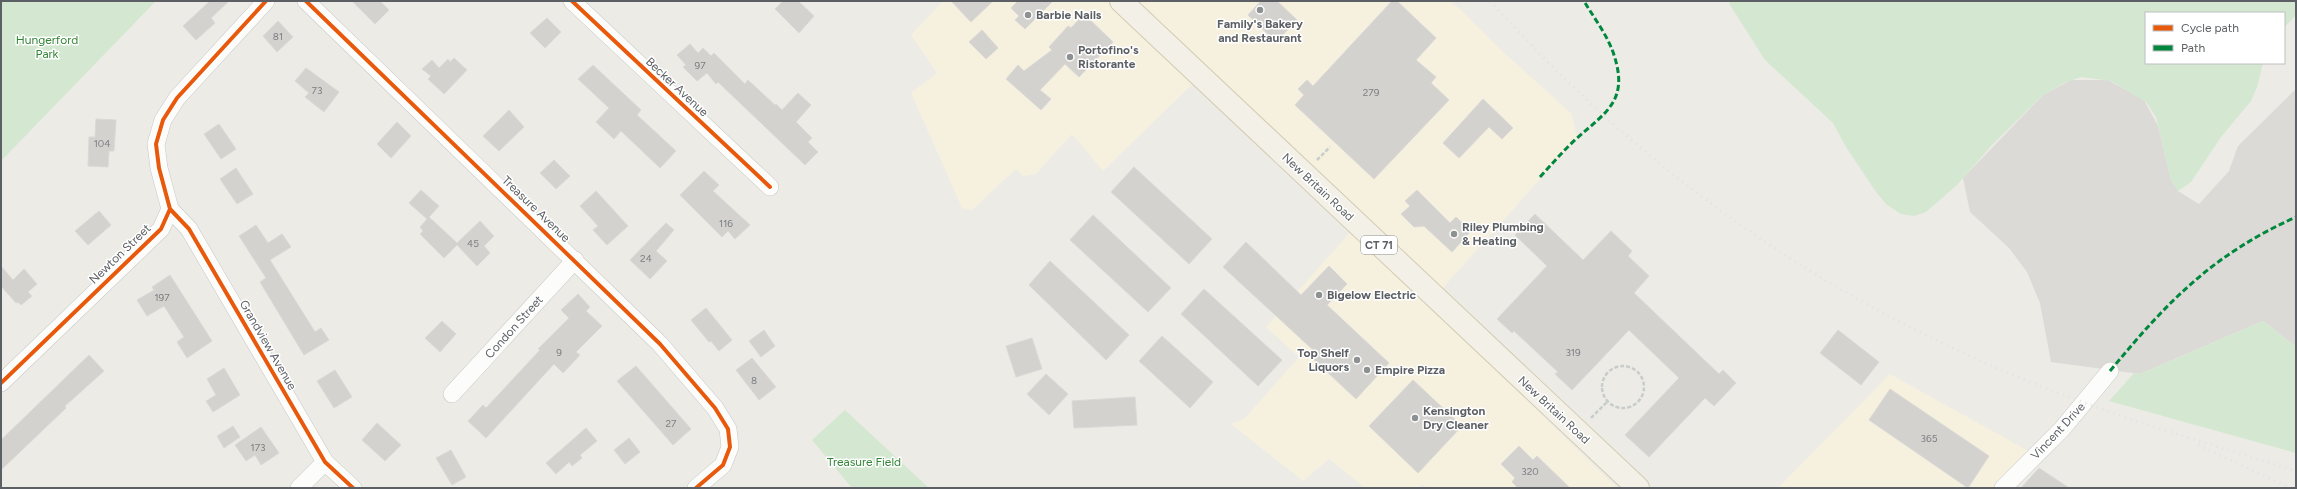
<svg xmlns="http://www.w3.org/2000/svg" width="2297" height="489" font-family="Figtree,sans-serif">
  <rect width="100%" height="100%" fill="#ecebe6"/>
  <path fill="#f6f0df" d="M943,1h506l11,8 42,42 70,63 5,24 -137,153 -232,-222 -105,102 -31,-37 -36,40 -13,2 -7,-7 -44,41 -10,-2 -51,-115 26,-20 -26,-38z
    M1352,230l264,257v1h-189l-5,-4 -3,4h-54l-36,-29 -26,22 -72,-57 13,-5 55,-62 -33,-30z
    M1890,374l142,79 -36,35h-218z"/>
  <path fill="#dcdad6" d="M2071,80h37l36,20 14,26 13,54 7,11 21,13 30,-33 9,-25 58,-57v258l-33,-26 -123,53 -89,-12 -11,-59 -13,-31 -18,-24 -39,-36 -7,-34 80,-83z"/>
  <path fill="#d4e8d1" d="M1,1h155l-155,160z
    M1729,1h567v14l-12,13v-15h-138v50h117l-6,24 -6,14 -30,36 -30,45 -13,9 -7,-11 -15,-63 -10,-15 -35,-21 -30,-4 -17,6 -21,12 -50,49 -36,41 -31,27 -12,4 -13,-2 -15,-10 -10,-12 -30,-45 -13,-24 -68,-63 -35,-55z
    M2263,321l33,26v106l-187,-52 25,-28 6,1z
    M845,410l84,78h-77l-40,-48z"/>
  <path fill="#d3d2cf" stroke="#dbd9d6" d="M210,1h19l-18,17 4,5 -19,17 -13,-14z
    M352,1h28l9,9 -14,14z
    M783,1h15l16,15 -15,17 -24,-24z
    M951,1h42l-22,21z
    M1018,1h35l-28,28 -10,-9 4,-4 -8,-8z
    M1261,1h16l20,19 -21,22 -28,-27z
    M1392,1h5l39,37 -20,22 20,17 -5,6 18,17 -75,79 -79,-74 9,-10 -6,-6 9,-9 6,6z
    M1084,14l29,28 -34,35 -14,-13 -25,26 11,9 -10,11 -35,-31 12,-14 6,6 28,-21 -3,-3 19,-21 3,2z
    M547,18l14,14 -16,16 -15,-15z
    M278,21l15,16 -16,15 -14,-16z
    M982,30l16,18 -12,11 -17,-17z
    M690,44l8,9 5,-5 8,8 3,-3 31,31 3,-4 27,25 1,-1 6,6 16,-17 13,12 -15,17 16,16 -4,4 10,10 -13,13 -87,-83 -2,2 -9,-11 -10,8 -14,-14 3,-2 -9,-10z
    M454,58l13,12 -23,24 -16,-15 3,-3 -9,-7 10,-9 7,8 9,-9 2,3z
    M593,65l48,45 -4,5 39,36 -16,17 -39,-37 -7,8 -18,-17 13,-14 -31,-29z
    M306,68l33,24 -15,20 -19,-15 4,-4 -14,-12z
    M1483,99l30,29 -11,11 -13,-12 -30,31 -16,-15z
    M509,110l15,17 -25,24 -16,-15z
    M96,119l20,1 -2,31h-5l-1,16 -20,-1 1,-29h6z
    M397,122l14,14 -20,22 -14,-14z
    M219,124l17,25 -15,10 -17,-25z
    M554,160l16,16 -14,13 -16,-16z
    M1134,167l78,72 -23,25 -78,-72z
    M236,168l17,26 -16,10 -17,-25z
    M704,171l15,14 -6,6 37,34 -15,14 -7,-8 -6,6 -42,-42z
    M421,190l18,16 -10,11 28,26 23,-22 14,15 -10,10 6,7 -13,13 -20,-21 -13,13 -24,-24 3,-3 -3,-4 7,-8 -18,-16z
    M1417,190l33,33 6,-6 15,14 -19,21 -28,-26 -10,1 -13,-13 9,-8 -5,-5z
    M596,191l32,35 -21,19 -14,-15 5,-4 -18,-20z
    M99,211l12,14 -23,20 -13,-14z
    M1535,214l48,46 28,-29 21,20 -4,5 21,20 -15,17 85,81 4,-4 13,13 -22,23 -9,-8 -56,59 -24,-22 54,-57 -50,-48 -57,60 -17,-16 3,-2 -44,-41 -2,2 -15,-14 50,-53 -32,-31z
    M1093,215l78,73 -23,24 -78,-72z
    M666,223l8,7 -18,21 11,10 -17,18 -20,-19z
    M256,225l12,18 14,-9 9,13 -21,13 45,72 6,-4 8,12 -25,15 -44,-73 6,-4 -27,-42z
    M1246,242l55,53 28,-29 18,18 -20,21 62,58 -33,36 -48,-45 4,-5 -89,-82z
    M1050,261l79,74 -23,25 -77,-75z
    M1,266l12,14 11,-11 13,15 -9,8 4,4 -11,9 -3,-3 -2,1 -15,-17z
    M170,275l42,66 -25,17 -10,-16 7,-5 -20,-31 -17,10 -10,-16 17,-10 -2,-3z
    M1204,289l78,71 -24,26 -77,-72z
    M578,294l12,13 -4,4 16,15 -26,26 4,3 -17,18 -9,-9 -68,74 -18,-17 15,-16 3,3 54,-58 -2,-1 31,-31 -8,-8z
    M706,308l26,32 -13,11 -8,-10 -2,1 -18,-22z
    M442,321l14,13 -16,18 -15,-14z
    M764,330l11,16 -14,11 -12,-16z
    M1838,330l41,32 -18,23 -41,-32z
    M1162,336l51,46 -23,26 -51,-47z
    M1032,338l10,31 -26,8 -10,-31z
    M89,355l15,16 -39,35 1,2 -65,62v-30z
    M752,358l24,29 -17,13 -23,-30z
    M636,366l55,63 -18,16 -56,-64z
    M224,368l16,27 -27,17 -7,-11 10,-6 -9,-16z
    M335,370l17,27 -18,11 -17,-27z
    M1046,374l22,20 -19,21 -22,-21z
    M1413,380l49,46 -44,47 -49,-47z
    M1890,389l99,67 -21,32 -99,-68z
    M1135,397l2,28 -63,3 -2,-27z
    M377,423l24,22 -16,16 -23,-21z
    M233,426l7,11 -16,11 -7,-12z
    M261,427l18,26 -18,12 -6,-10 -9,6 -11,-16z
    M586,428l11,13 -17,14 2,3 -10,8 -3,-4 -13,12 -10,-11z
    M629,438l11,14 -15,12 -11,-14z
    M1519,446l14,14 4,-4 33,32h-52l-6,-6 3,-4 -14,-14z
    M451,450l15,27 -14,8 -16,-27z
    M2039,468l30,20h-48z"/>
  <g fill="none" stroke-linecap="round" stroke-linejoin="round">
    <defs>
      <path id="minor" d="M306,1l354,343 55,64 13,21 2,18 -7,18 -27,23
        M572,1l198,186
        M170,209l19,20 136,233 28,26
        M1,383l160,-154 9,-20 -11,-41 -3,-24 7,-24 14,-22 89,-97
        M452,394l123,-134
        M299,488l26,-26
        M2003,488l59,-59 48,-58"/>
      <path id="major" d="M1121,1l517,487"/>
    </defs>
    <use href="#minor" stroke="#c7c7c7" stroke-width="18"/>
    <use href="#major" stroke="#d4cbb3" stroke-width="24"/>
    <path stroke="#c8cdc9" stroke-width="2.5" stroke-dasharray="4 2" stroke-linecap="butt" d="M1317,160l13,-13
      M1602 387a21 21 0 1 1 42 0a21 21 0 1 1-42 0Z
      M1591,418l16,-16"/>
    <use href="#minor" stroke="#fcfcfb" stroke-width="17"/>
    <use href="#major" stroke="#f3f1e7" stroke-width="22"/>
    <path stroke="#e3e2e2" stroke-width="3" stroke-dasharray="1 5" stroke-linecap="butt" d="M1490,1c154,171 327,294 540,381 86,35 177,61 266,89
      M2198,445l92,43"/>
    <path stroke="#00873e" stroke-width="3" stroke-dasharray="6 3" stroke-linecap="butt" d="M1540,177c12,-13 23,-26 36,-38 30,-27 53,-38 38,-84 -6,-19 -20,-37 -30,-54
      M2110,371c58,-70 102,-116 186,-154"/>
    <defs>
      <path id="cycleway" d="M306,1l354,343 55,64 13,21 2,18 -7,18 -27,23
        M572,1l198,186
        M170,209l19,20 136,233 28,26
        M1,383l160,-154 9,-20 -11,-41 -3,-24 7,-24 14,-22 89,-97"/>
    </defs>
    <use href="#cycleway" stroke="#fff" stroke-width="6"/>
    <use href="#cycleway" stroke="#e8590c" stroke-width="4"/>
  </g>
  <g fill="#8e9192" stroke="#fff" stroke-width="1.5">
    <circle cx="1260" cy="10" r="4"/>
    <circle cx="1028" cy="15" r="4"/>
    <circle cx="1070" cy="57" r="4"/>
    <circle cx="1454" cy="234" r="4"/>
    <circle cx="1319" cy="295" r="4"/>
    <circle cx="1357" cy="360" r="4"/>
    <circle cx="1367" cy="370" r="4"/>
    <circle cx="1415" cy="418" r="4"/>
  </g>
  <g text-anchor="middle" stroke-width="3" stroke-linejoin="round" paint-order="stroke">
    <g font-size="10" fill="#7b7e80">
      <text x="278" y="40">81</text>
      <text x="700" y="69">97</text>
      <text x="317" y="94">73</text>
      <text x="1371" y="96">279</text>
      <text x="102" y="147">104</text>
      <text x="726" y="227">116</text>
      <text x="473" y="247">45</text>
      <text x="646" y="262">24</text>
      <text x="162" y="301">197</text>
      <text x="559" y="356">9</text>
      <text x="1573" y="356">319</text>
      <text x="754" y="384">8</text>
      <text x="671" y="427">27</text>
      <text x="1929" y="442">365</text>
      <text x="258" y="451">173</text>
      <text x="1530" y="475">320</text>
    </g>
    <rect fill="#fff" stroke="#8d9092" stroke-width="1" x="1361" y="236" width="36" height="18" rx="3"/>
    <g font-size="11" font-weight="bold" fill="#5c6064">
      <text x="1379" y="249">CT 71</text>
    </g>
    <g font-size="12" font-weight="bold" fill="#5c6064" stroke="#fff" text-anchor="start">
      <text x="1036" y="19">Barbie Nails</text>
      <text x="1260" y="28" text-anchor="middle">Family's Bakery<tspan x="1260" dy="14">and Restaurant</tspan></text>
      <text x="1078" y="54">Portofino's<tspan x="1078" dy="14">Ristorante</tspan></text>
      <text x="1462" y="231">Riley Plumbing<tspan x="1462" dy="14">&amp; Heating</tspan></text>
      <text x="1327" y="299">Bigelow Electric</text>
      <text x="1349" y="357" text-anchor="end">Top Shelf<tspan x="1349" dy="14">Liquors</tspan></text>
      <text x="1375" y="374">Empire Pizza</text>
      <text x="1423" y="415">Kensington<tspan x="1423" dy="14">Dry Cleaner</tspan></text>
    </g>
    <g font-size="12" fill="#338435" stroke="#fff">
      <text x="47" y="44">Hungerford<tspan x="47" dy="14">Park</tspan></text>
      <text x="864" y="466">Treasure Field</text>
    </g>
    <g font-size="12" fill="#5c6064" stroke="#fff">
      <text transform="translate(677 87) rotate(43)" y="4">Becker Avenue</text>
      <text transform="translate(1318 187) rotate(43)" y="4">New Britain Road</text>
      <text transform="translate(536 209) rotate(44)" y="4">Treasure Avenue</text>
      <text transform="translate(120 254) rotate(-44)" y="4">Newton Street</text>
      <text transform="translate(514 327) rotate(-48)" y="4">Condon Street</text>
      <text transform="translate(268 345) rotate(60)" y="4">Grandview Avenue</text>
      <text transform="translate(1554 410) rotate(43)" y="4">New Britain Road</text>
      <text transform="translate(2058 431) rotate(-47)" y="4">Vincent Drive</text>
    </g>
  </g>
  <rect width="2297" height="489" fill="none" stroke="#5c6064" stroke-width="4"/>
  <rect x="2145" y="12" width="140" height="52" fill="#ffffff" stroke="#bebfc1"/>
  <rect x="2153" y="25" width="20" height="6" fill="#e8590c" stroke="#bebfc1"/>
  <text x="2181" y="32" font-size="12" fill="#5c6064">Cycle path</text>
  <rect x="2153" y="45" width="20" height="6" fill="#00873e" stroke="#bebfc1"/>
  <text x="2181" y="52" font-size="12" fill="#5c6064">Path</text>
</svg>
